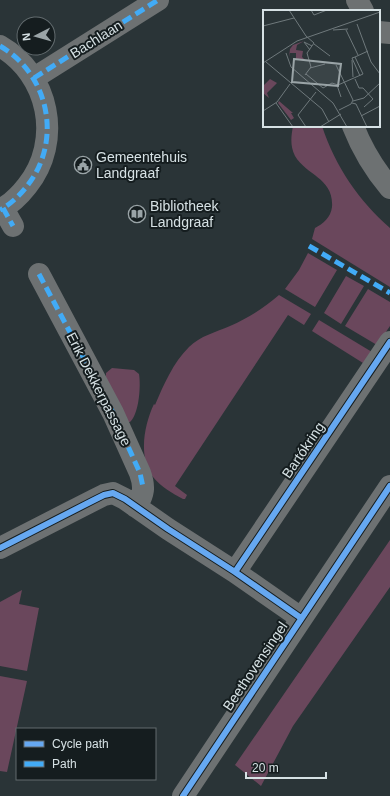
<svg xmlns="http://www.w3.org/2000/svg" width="390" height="796" font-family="Arial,sans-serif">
  <rect width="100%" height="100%" fill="#2a3437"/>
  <path fill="#6a475c" d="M293,126h29c13,40 37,75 68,102v59l-78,-48 3,-11c8,-4 16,-11 17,-21 2,-29 -25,-31 -37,-51 -5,-10 -4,-19 -2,-30z
    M308,253l29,17 -22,37 -30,-18 14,-19z
    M346,276l18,10 -23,38 -17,-11z
    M368,289l22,13v24l-13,19 -32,-19z
    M279,295l32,19 -7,11 -16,-10 -113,171 12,9 -2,4h-2c-11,-6 -22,-12 -30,-22 -15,-20 -9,-52 1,-73l1,1c9,-21 18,-42 34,-58 11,-11 27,-15 41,-21 18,-8 34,-18 49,-31z
    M319,320l53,32 -9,11 -51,-32z
    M112,368l22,2 5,4c2,12 0,40 -9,48h-2l-22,-44v-5z
    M390,540v47l-97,139 -32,60 -26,-21z
    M22,590l-3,14 20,4 -12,63 -27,-5v-64z
    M0,676l27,5 -20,91 -7,-1z"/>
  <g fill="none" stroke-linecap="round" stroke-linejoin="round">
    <path stroke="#6d7172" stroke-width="22" d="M357,0l6,11
      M379,32l11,1
      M0,46c49,28 63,95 27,140 -7,9 -16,18 -27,24
      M34,78l124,-78
      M353,126c9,23 21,43 37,62
      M3,208l10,18
      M39,274l74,139 27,60c5,14 4,21 -4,34
      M0,548l94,-48 10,-5 9,-2 12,6 43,30 67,43 66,46
      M235,572l155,-230
      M183,796l207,-310"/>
    <path stroke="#42abf6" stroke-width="5" stroke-dasharray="10 5" stroke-linecap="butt" d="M0,46c49,28 63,95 27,140 -7,9 -16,18 -27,24
      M34,78l124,-78
      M3,208l10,18
      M309,246l81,47
      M39,274l74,139 27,60 3,14"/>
    <defs>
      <path id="cycleway" d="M0,548l94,-48 10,-5 9,-2 12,6 43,30 67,43 66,46
        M235,572l155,-230
        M183,796l207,-310"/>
    </defs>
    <use href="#cycleway" stroke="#151d1f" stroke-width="8"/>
    <use href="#cycleway" stroke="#66a8f1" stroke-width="6"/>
  </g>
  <defs>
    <symbol id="civic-ring" viewBox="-11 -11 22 22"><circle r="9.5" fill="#151d1f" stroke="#9aa4a7" stroke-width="1.5"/><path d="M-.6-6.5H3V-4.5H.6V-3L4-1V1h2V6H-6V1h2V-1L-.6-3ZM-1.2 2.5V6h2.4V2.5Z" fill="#9aa4a7"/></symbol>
    <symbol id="library-ring" viewBox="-11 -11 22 22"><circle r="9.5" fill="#151d1f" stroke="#9aa4a7" stroke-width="1.5"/><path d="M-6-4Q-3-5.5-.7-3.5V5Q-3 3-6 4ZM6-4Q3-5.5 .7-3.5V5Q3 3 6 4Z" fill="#9aa4a7"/></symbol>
  </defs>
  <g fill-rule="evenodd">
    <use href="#civic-ring" x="73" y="155" width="20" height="20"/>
    <use href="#library-ring" x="127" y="204" width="20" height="20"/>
  </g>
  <g text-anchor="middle" stroke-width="4" stroke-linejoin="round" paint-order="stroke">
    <g font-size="14" fill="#d6e1e4" stroke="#151d1f">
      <text transform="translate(96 39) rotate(-32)" y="5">Bachlaan</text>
      <text transform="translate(99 389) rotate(63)" y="5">Erik Dekkerpassage</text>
      <text transform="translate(303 450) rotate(-56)" y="5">Bartókring</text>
      <text transform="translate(255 666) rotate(-56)" y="5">Beethovensingel</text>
    </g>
    <g font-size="14" fill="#d6e1e4" stroke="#151d1f" text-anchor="start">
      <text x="96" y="162">Gemeentehuis<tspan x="96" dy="16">Landgraaf</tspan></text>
      <text x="150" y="211">Bibliotheek<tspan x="150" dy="16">Landgraaf</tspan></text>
    </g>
  </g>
  <g transform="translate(263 10)">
    <rect width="117" height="117" fill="#2a3437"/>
    <path d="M41,31l-7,4 -1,5 7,1 -1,6 4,4 -10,-2v-6h-6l-1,4 1,-8 3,-4zM7,69l7,4 -10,10 2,5 -6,-5v-7zM16,91l14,12h-2l3,5 -3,2 -13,-17z" fill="#6a475c"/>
    <path fill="none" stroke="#6f797c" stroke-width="1" d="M26,0l17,26 8,7 -7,10 4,14 -6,8M48,0l3,5 13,-5M94,14l14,38 9,12M0,16l31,-8M70,20l15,-1M83,20l12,25M51,34l16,12M47,40l-6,-8 8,4M23,43l5,14 42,36 14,24M92,47l-3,1 8,18M89,50l1,17M3,52l56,47 7,13M0,53l34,-22 83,-29M73,55l17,35 -2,4 -12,6M47,58l15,-4M43,64l17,14 9,-5 6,2 25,-11 -8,-17 13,-6M92,69l4,9h4l10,11 -9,8M74,75l4,12M90,91l11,-3 16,-15M13,93l17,24M89,93l4,1 11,23M0,101l14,-9 13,-18M98,106l19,-10M43,117l-8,-12 18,-23M57,117l21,-13"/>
    <path fill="#9aa4a7" fill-opacity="0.15" stroke="#9aa4a7" stroke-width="2" d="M31,49l47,5 -3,22 -46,-4z"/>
    <rect width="117" height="117" fill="none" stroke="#d6e1e4" stroke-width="2"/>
  </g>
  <rect x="16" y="728" width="140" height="52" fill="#151d1f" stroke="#626b6e"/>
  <rect x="24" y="741" width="20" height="6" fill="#66a8f1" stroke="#626b6e"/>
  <text x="52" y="748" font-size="12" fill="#d6e1e4">Cycle path</text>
  <rect x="24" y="761" width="20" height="6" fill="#42abf6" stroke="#626b6e"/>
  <text x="52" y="768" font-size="12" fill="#d6e1e4">Path</text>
  <g transform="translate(36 36) rotate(264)"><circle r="19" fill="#151d1f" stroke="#626b6e"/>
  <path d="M0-3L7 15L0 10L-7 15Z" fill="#9aa4a7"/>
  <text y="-6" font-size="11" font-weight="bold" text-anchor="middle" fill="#d6e1e4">N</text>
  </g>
  <path d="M246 772v6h80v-6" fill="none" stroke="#d6e1e4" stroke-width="2"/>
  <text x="252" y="772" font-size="12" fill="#d6e1e4" stroke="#151d1f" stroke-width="3" paint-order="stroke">20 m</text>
</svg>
